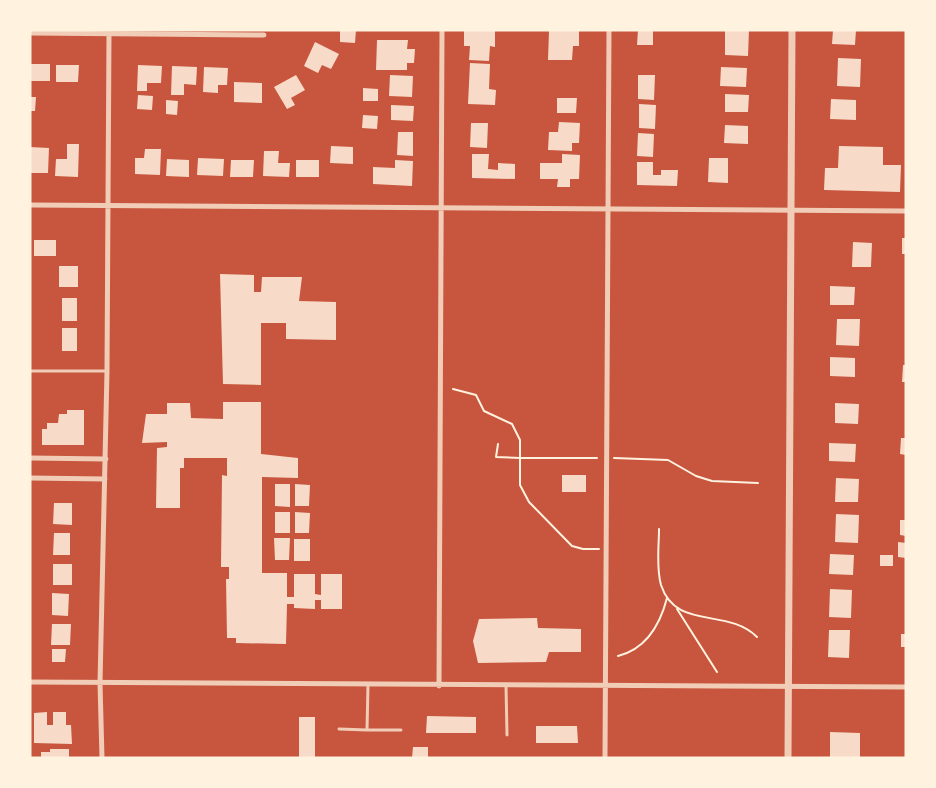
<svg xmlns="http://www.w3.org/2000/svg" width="936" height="788" font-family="'Noto Sans',sans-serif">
  <rect width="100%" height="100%" fill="#c8553d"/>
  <path fill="#f7dbc8" d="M340,30h16l-1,13 -15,-1z
    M464,30h31v17l-5,-1 -1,15 -20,-1 1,-14h-6z
    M638,30h15v15h-16z
    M725,30h24l-1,26 -23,-1z
    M833,30h23l-1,15 -23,-1z
    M549,31h30v15h-6l-1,14h-24z
    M377,40h31l-1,9h8l-1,14h-7v7h-31z
    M315,42l24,12 -8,15 -9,-4 -4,8 -14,-7z
    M838,58l23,1 -1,28 -23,-1z
    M470,63l20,1 -1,25 7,1 -1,15 -27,-1z
    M30,64h20v17h-20z
    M56,65h23l-1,17h-22z
    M138,65l24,1 -1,17h-14v8h-10z
    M172,66l25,1 -1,18 -12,-1v11h-13z
    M204,67l24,1 -1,17h-9v8l-15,-1z
    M721,67l26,1 -1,19 -26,-1z
    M296,75l9,15 -14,8 4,7 -8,4 -13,-22z
    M390,75l23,1 -1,21 -23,-1z
    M638,75h17l-1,25 -16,-1z
    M234,82l28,1v20l-28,-1z
    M363,88l15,1v12h-15z
    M725,94l24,1 -1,17h-23z
    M138,95l15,1 -1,14 -15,-1z
    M30,97h6l-1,14h-5z
    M557,98h20l-1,15h-19z
    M831,99l25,1v20l-26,-1z
    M166,100l12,1 -1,14 -11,-1z
    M639,104l17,1 -1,24 -16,-1z
    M391,105l23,1 -1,15 -22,-1z
    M363,115l15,1 -1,13 -15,-1z
    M559,122l21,1 -1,20h-7v8l-24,-1 1,-18h9z
    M471,123h17l-1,25 -17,-1z
    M725,125l23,1v18l-24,-1z
    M398,132h15v24l-16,-1z
    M638,133l16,1 -1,23 -16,-1z
    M67,144h12l-1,33 -23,-1 1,-17h11z
    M331,146l22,1v17l-23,-1z
    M839,146l44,1v18h18l-1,27 -76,-2 1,-22h13z
    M30,147l19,1 -1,25h-18z
    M145,149h16l-1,26 -25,-1v-16h9z
    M264,151h15l-1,12h12l-1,14 -26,-1z
    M472,154h17l-1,15 10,1v-7l17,1v15l-43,-1z
    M562,154l18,1 -1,24h-9v8h-13l1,-8h-18v-16h22z
    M198,158l26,1 -1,17 -26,-1z
    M709,158h19v25l-20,-1z
    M167,159l22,1v17l-23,-1z
    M231,160h23l-1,17h-23z
    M296,160h23v17h-23z
    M395,160l18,1 -1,25 -39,-2v-17l22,1z
    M637,162h16v13h8v-5h17l-1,16 -40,-1z
    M902,238h4v16h-4z
    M34,240h22v16h-22z
    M853,242l19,1 -1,24h-19z
    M59,266h19v21h-19z
    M220,274l34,1v17h7l1,-15h40l-3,24 37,1v38l-50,-1v-16h-25v62l-38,-1z
    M830,286l25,1 -1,18h-24z
    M62,298h15v23h-15z
    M837,319h23l-1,27 -23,-1z
    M62,328h15v23h-15z
    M830,357l25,1v19l-25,-1z
    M903,365h3v17h-4z
    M223,402h38v52l37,4v20l-36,-1v96h25v24h7v-23h21v20l6,1v-21h21v35h-21v-9h-6v9l-21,-1v-4h-7l-1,40 -50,-1v-5h-9l-1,-59h3v-12h-8l1,-92 5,1v-18h-43v10h-4v40h-24l1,-60 10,-1v-5l-25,1 4,-29h21v-11h23l1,15 32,1z
    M835,403l24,1 -1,20 -23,-1z
    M67,410h17v35h-42v-16h5v-6h11l1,-9h8z
    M901,438h5v17l-6,-1z
    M829,443l27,1 -1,18 -26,-1z
    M562,475h24v17h-24z
    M836,478l23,1 -1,23h-23z
    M275,484h15v23l-15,-1z
    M295,484l15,1 -1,21h-14z
    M54,503h18v22l-19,-1z
    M275,512h15v21h-15z
    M295,512l15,1 -1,20h-14z
    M836,514l23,1 -1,28 -23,-1z
    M900,520h6v16l-6,-1z
    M54,533h16v22h-17z
    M274,538h16l-1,22h-14z
    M294,539h16v22h-16z
    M898,542l8,1v15l-8,-1z
    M830,554l24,1 -1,20 -24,-1z
    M880,555h13v11h-13z
    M53,564h19v21h-19z
    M830,589l22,1 -1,28 -22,-1z
    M52,593l17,1 -1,22 -16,-1z
    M537,618l1,10 43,1v23h-32l-3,10 -68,1 -5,-22 6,-22z
    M52,624h19l-1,21h-19z
    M829,630h21l-1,28 -21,-1z
    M901,634h5v13h-5z
    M52,649h14l-1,13h-13z
    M47,712v13h6v-13h13v13h5l1,19 -38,-1v-30z
    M427,716l49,1v16h-50z
    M299,717h16v41h-16z
    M536,726h41l1,17h-42z
    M830,732l30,1v25h-30z
    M413,747h15v11h-16z
    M50,749h19v9h-28v-6h9z"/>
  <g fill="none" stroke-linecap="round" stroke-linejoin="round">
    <path stroke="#fff3e0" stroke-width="2" d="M453,389l23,6 8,16 28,13 8,16v18h77
      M498,444l-2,13 24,1v27l9,17 43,44 11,3h16
      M614,458l54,2 28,16 16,5 46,2
      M659,529c0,17 -3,39 2,56 15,46 66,22 96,52
      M677,609l40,63
      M618,656c28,-7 42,-31 49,-58"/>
    <path stroke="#f1ccb7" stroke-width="3" d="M30,371h76
      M368,685l-1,45h34
      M506,686l1,49
      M339,729l28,1"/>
    <path stroke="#f1ccb7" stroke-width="5" d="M30,33l234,2
      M30,205l876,6
      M30,458l76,1
      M30,478l75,1
      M30,682l876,5
      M439,686l3,-656
      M102,758l-2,-75 7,-312 2,-337
      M605,758l4,-728"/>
    <path stroke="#f1ccb7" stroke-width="7" d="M788,758l4,-728"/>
  </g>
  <rect width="936" height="788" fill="none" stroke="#fff3e0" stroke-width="63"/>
</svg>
